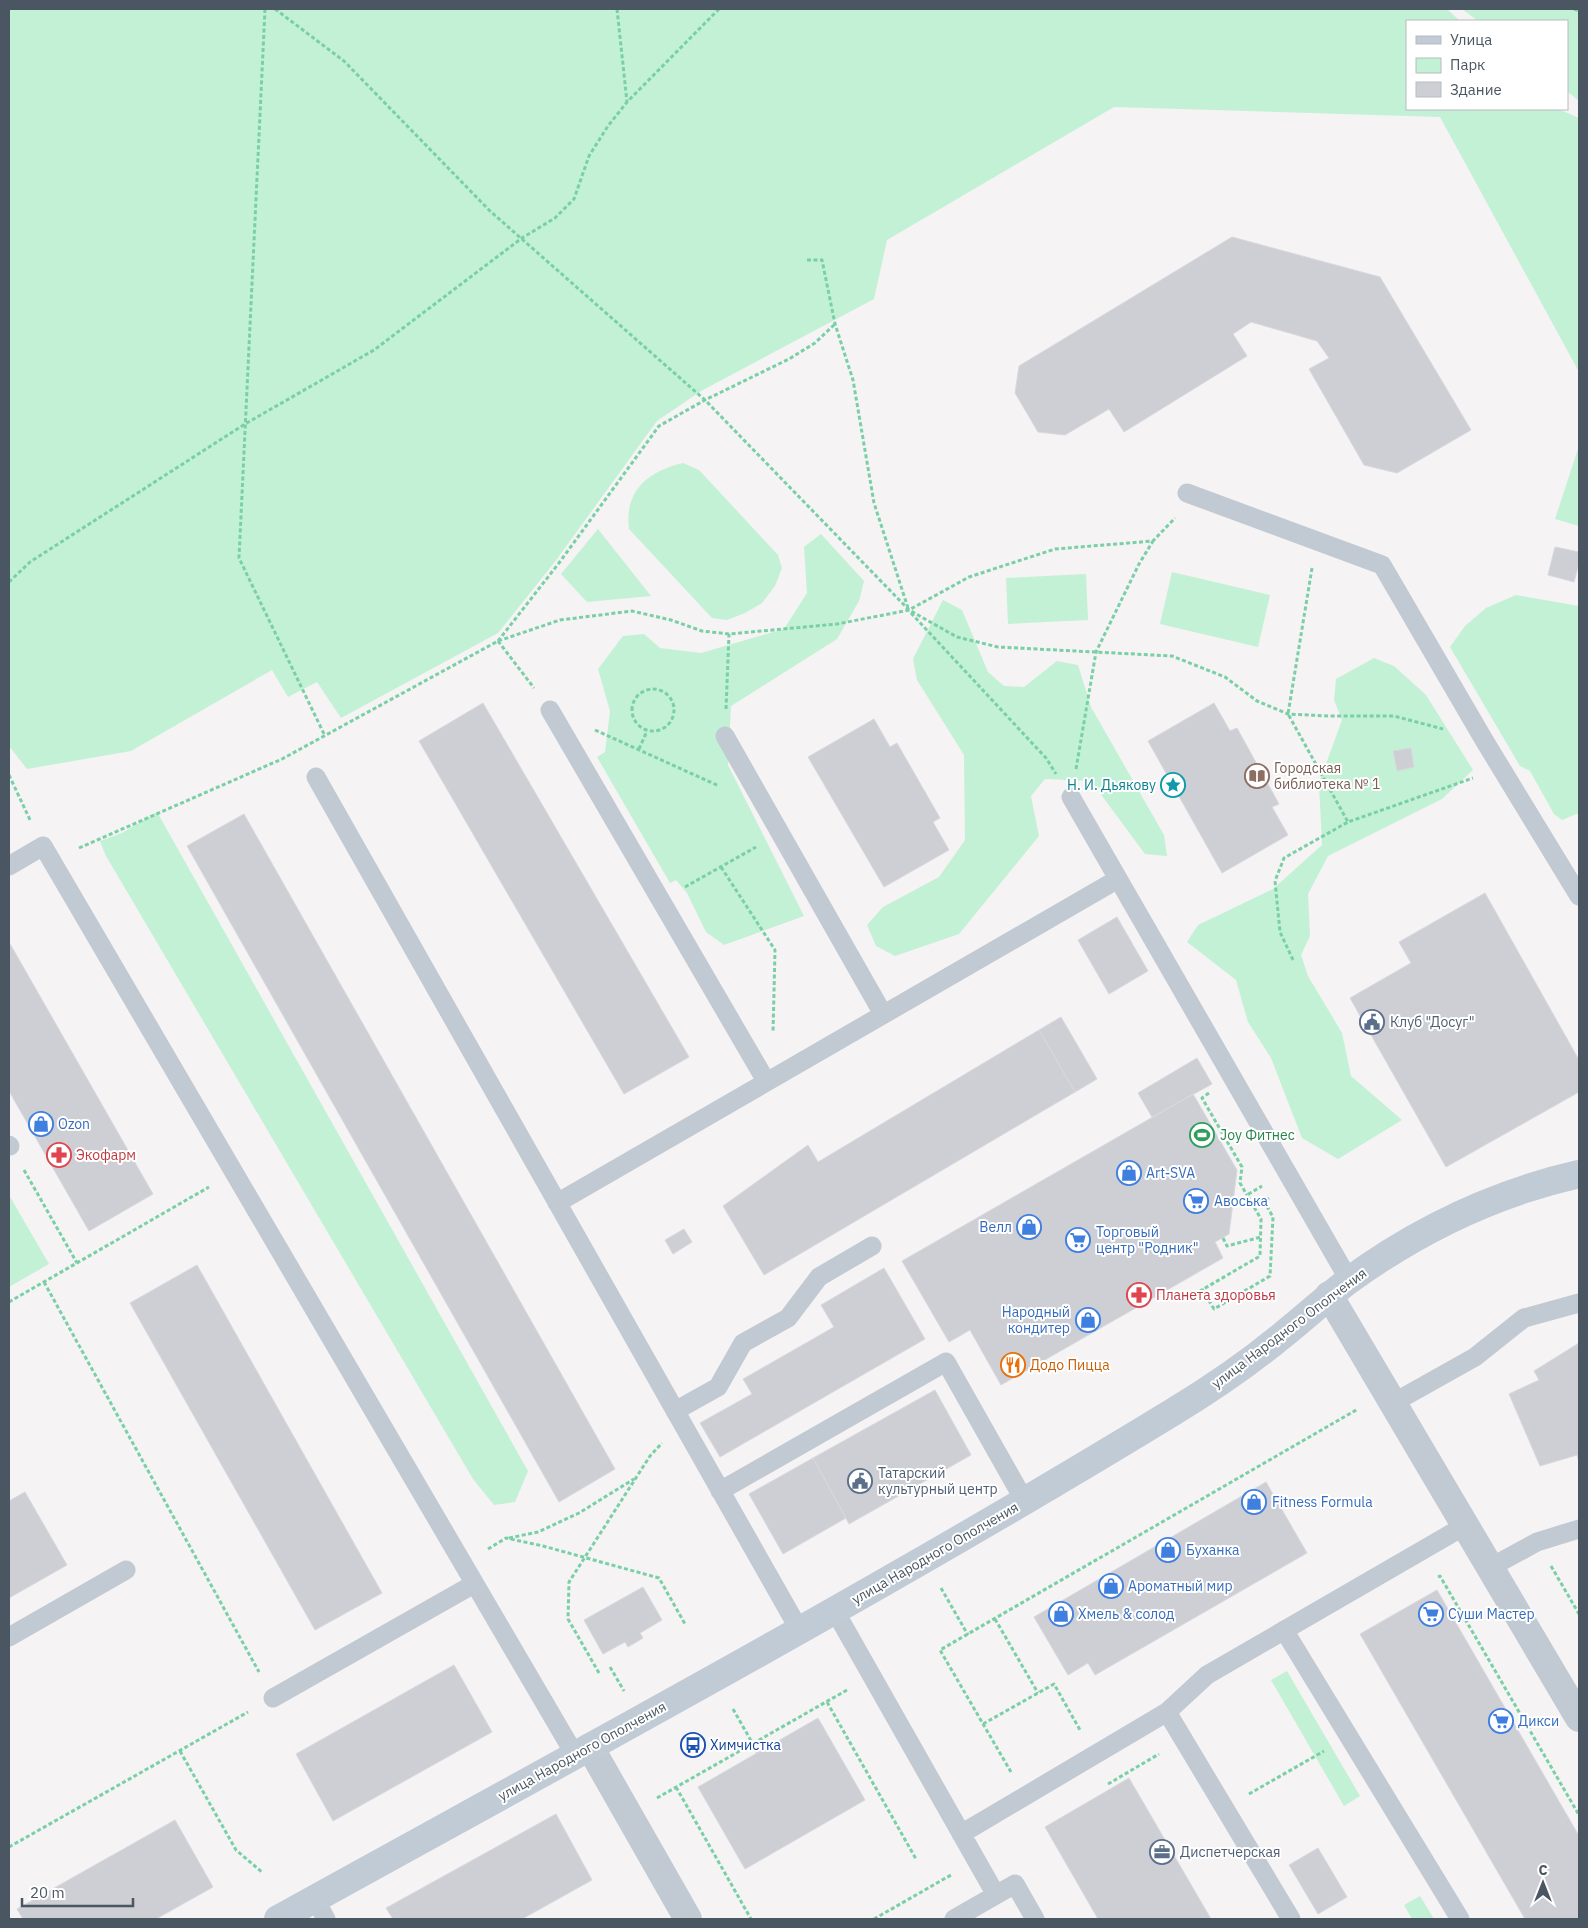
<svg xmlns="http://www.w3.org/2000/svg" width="1588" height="1928" font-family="'IBM Plex Sans',sans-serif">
  <rect width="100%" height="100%" fill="#f5f3f3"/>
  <path fill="#c3f1d5" d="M9,9h1438l13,12h-53v88h151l21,9v254l-139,-255 -326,-10 -227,133 -13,59 -173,92 -44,30 -103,142 -56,70 -157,85 -24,-36 -29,15 -16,-27 -141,81 -104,18 -18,-23z
    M1462,9h117v92l-12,-10v-70h-89z
    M1579,446v80l-24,-7z
    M683,463l16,7 79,85 4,13 -7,18 -13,17 -17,10 -18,7 -15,-2 -83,-89c-5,-39 20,-58 54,-66z
    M598,529l53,67 -64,6 -26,-28z
    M821,534l43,47 -5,20 -22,38 -106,67 -3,59 76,151 -80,29 -18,-13 -19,-39 -11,-13 -6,3 -73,-126 8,-5 5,-41 -12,-42 25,-33 21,-2 16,14 41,5 83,-24 23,-36 -3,-46z
    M1172,572l98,23 -12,52 -98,-23z
    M1086,574l2,46 -80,4 -2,-46z
    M1516,595l63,11v207l-17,7 -8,-6 -24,-43 -10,-5 -70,-119 15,-21 21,-18z
    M943,600l19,10 26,62 16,14 20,1 33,-26 21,4 13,42 73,128 3,21 -22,-2 -54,-73 -46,-2 -14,17 8,40 -80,98 -64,22 -19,-10 -9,-21 16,-18 56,-30 26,-37 -1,-85 -47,-75 -4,-21z
    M1374,658l20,8 32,29 47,75 -31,29 -114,57 -20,38 2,42 -9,19 7,21 34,57 9,43 51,44 -64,39 -36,-21 -31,-80 -23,-36 -12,-42 -49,-38 11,-17 75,-36 49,-44 -3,-62 23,-63 -8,-20 2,-21z
    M157,812l371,659 -13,31 -21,3 -21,-26 -367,-623 -6,-15 22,-8z
    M9,1195l40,69 -40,23z
    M1287,1671l73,125 -16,10 -73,-126z
    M1420,1896l14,23h-22l-8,-14z"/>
  <path fill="#cdcfd5" stroke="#d7d9de" d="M1232,237l148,40 91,153 -74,43 -33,-8 -55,-96 20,-11 -12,-17 -66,-19 -18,12 14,22 -123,76 -15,-23 -44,26 -27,-3 -23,-39 4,-27z
    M1555,547l24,5v11l-5,19 -26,-7z
    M483,703l206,354 -65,37 -205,-353z
    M1214,703l16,28 7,-3 42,76 -7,3 16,28 -66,38 -74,-132z
    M874,719l16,28 7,-4 43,75 -7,4 16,28 -65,37 -76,-130z
    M1411,748l3,19 -17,4 -4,-20z
    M244,814l371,655 -56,33 -372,-656z
    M1485,893l94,167v32l-133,75 -96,-169 61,-35 -12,-21z
    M1117,917l31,54 -39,23 -31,-54z
    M9,942l144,252 -64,37 -80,-140z
    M1061,1017l36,62 -22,13 -36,-62z
    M1039,1030l36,62 -311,183 -41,-69 85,-61 10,17z
    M1197,1058l15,26 -60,33 -14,-24z
    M1193,1094l44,76 -8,64 -14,8 8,16 -222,127 -31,-55 -21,12 -47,-81z
    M684,1229l8,13 -19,12 -8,-14z
    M197,1265l185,328 -67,37 -185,-327z
    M884,1268l41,71 -205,118 -20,-34 52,-29 -9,-15 91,-52 -13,-22z
    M1579,1343v119l-2,-7 -37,11 -31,-72 30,-14 -5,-9z
    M935,1390l36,65 -122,69 -36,-66z
    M813,1458l33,60 -63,36 -34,-60z
    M1266,1482l41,71 -212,122 -7,-12 -20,12 -34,-58z
    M25,1492l42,73 -58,33v-97z
    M643,1587l19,33 -22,13 3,5 -15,9 -3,-5 -22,12 -19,-34z
    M1437,1590l142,246v83h-54l-165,-285z
    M454,1665l38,67 -159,89 -37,-67z
    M818,1718l47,82 -120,69 -47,-82z
    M1129,1778l82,141h-113l-53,-92z
    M556,1814l36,66 -70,39h-129l-7,-11z
    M175,1820l38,67 -57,32h-133l-6,-10z
    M1318,1848l29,49 -29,17 -29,-49z"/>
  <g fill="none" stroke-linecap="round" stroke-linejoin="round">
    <path stroke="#7ad0a6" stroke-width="3" stroke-dasharray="4 2.5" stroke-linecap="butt" d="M265,9l-26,549 86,178
      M275,9l69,52 146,150 215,189 204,210 60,-33 86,-28 98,-8 22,-23
      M617,9l10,93
      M1574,9l5,2
      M807,260h15l13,64 18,56 21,123 34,105
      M1312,568l-24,146 60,108 125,-44
      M9,582l21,-20 215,-138 129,-74 148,-112 33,-20 19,-19 15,-43 19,-30 19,-24 92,-93
      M911,613l135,145 10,16
      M498,641l61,-78 100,-137 46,-26 84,-41 26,-16 20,-19
      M498,641l36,47
      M632 710a21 21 0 1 1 42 0a21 21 0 1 1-42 0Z
      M726,709l3,-75
      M595,730l124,56
      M639,749l8,-18
      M1076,769l20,-117 43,-88 14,-23
      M9,775l22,47
      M79,848l203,-89 216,-118 62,-21 72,-9 39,9 31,11 27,3 108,-10 72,-14 48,27 41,10 174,9 53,21 32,24 31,13 40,2h66l49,13
      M721,867l54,83 -2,83
      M685,887l71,-40
      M1293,960l-13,-28 -5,-51 9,-23 64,-36
      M1209,1093l-7,5 40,69 -2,16 7,12
      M24,1170l53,93
      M1223,1238l4,8 34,-9
      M44,1282l215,390
      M1202,1289l12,20 56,-33 3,-59 -9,-16 5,-3
      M1188,1298l72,-42 1,-37 -14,-24 15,-9
      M9,1302l200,-115
      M509,1538l29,-6 41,-19 55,-34
      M488,1549l18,-11 37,8 116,32 26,46
      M1551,1566l28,48
      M1438,1577l2,-1 139,239
      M941,1588l27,47
      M995,1619l43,74
      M610,1667l14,24
      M599,1673l-31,-54 1,-37 81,-126 12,-13
      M827,1702l89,157
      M733,1709l25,44
      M983,1724l71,-40 26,46
      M180,1751l56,99 27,23
      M1011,1772l-71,-122 418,-241
      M1108,1784l51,-30
      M676,1787l75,132
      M1249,1794l75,-43
      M657,1798l190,-108
      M9,1847l239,-135
      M874,1919l77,-44"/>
    <path stroke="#c1cad2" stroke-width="19" d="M1187,493l195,72 102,175 95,156
      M550,710l216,371
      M725,736l158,278
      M316,777l484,854
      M1071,797l278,483
      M9,866l34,-20 532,909
      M9,1145l1,1
      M557,1203l561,-324
      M1393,1403l82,-46 49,-39 55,-15
      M675,1411l43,-24 25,-44 45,-25 31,-41 53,-31
      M720,1491l226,-129 78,138
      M1491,1567l46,-25 42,-13
      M835,1611l161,284
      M1284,1630l176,289
      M9,1637l117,-67
      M273,1698l201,-114
      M1167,1712l40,-37 259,-150
      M961,1834l206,-122 124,207
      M315,1899l11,20
      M954,1919l61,-35 20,35"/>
    <path stroke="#c1cad2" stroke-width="28" d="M1329,1295l250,423
      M590,1747l98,172"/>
    <path stroke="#c1cbd6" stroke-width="28" d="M278,1919c300,-166 602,-328 895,-507 38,-23 76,-49 111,-78 21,-17 42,-36 64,-53 70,-51 147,-88 231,-107"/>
  </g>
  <defs>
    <symbol id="library-ring" viewBox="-11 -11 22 22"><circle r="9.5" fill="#fff" stroke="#8d6e63" stroke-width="1.5"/><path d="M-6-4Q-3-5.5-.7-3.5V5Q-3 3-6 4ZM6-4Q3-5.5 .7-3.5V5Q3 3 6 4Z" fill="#8d6e63"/></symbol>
    <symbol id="sight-ring" viewBox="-11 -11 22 22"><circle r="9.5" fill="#fff" stroke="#0f9aa8" stroke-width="1.5"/><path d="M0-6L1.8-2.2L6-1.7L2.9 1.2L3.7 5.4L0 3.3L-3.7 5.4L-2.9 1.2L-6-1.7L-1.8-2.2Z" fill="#0f9aa8"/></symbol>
    <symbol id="civic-ring" viewBox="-11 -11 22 22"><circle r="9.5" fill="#fff" stroke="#5c6f8a" stroke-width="1.5"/><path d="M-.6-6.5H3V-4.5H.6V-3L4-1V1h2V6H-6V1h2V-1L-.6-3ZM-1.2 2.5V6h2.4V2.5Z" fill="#5c6f8a"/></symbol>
    <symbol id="shop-ring" viewBox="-11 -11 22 22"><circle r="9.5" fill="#fff" stroke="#3f7fe0" stroke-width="1.5"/><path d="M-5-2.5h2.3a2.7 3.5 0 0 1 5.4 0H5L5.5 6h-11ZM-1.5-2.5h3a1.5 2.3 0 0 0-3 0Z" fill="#3f7fe0"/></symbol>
    <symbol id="stadium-ring" viewBox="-11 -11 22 22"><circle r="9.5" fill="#fff" stroke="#2e9e5b" stroke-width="1.5"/><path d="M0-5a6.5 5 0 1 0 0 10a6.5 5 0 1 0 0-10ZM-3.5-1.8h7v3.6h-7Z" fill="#2e9e5b"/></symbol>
    <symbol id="pharmacy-ring" viewBox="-11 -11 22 22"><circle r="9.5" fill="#fff" stroke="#e0444e" stroke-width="1.5"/><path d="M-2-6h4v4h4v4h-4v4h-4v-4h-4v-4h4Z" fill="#e0444e"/></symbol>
    <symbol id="supermarket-ring" viewBox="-11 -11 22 22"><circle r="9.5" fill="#fff" stroke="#3f7fe0" stroke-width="1.5"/><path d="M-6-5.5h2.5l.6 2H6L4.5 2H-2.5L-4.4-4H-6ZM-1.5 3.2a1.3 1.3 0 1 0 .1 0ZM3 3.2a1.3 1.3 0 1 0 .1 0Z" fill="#3f7fe0"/></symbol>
    <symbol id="restaurant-ring" viewBox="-11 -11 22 22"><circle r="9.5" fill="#fff" stroke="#e8710a" stroke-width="1.5"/><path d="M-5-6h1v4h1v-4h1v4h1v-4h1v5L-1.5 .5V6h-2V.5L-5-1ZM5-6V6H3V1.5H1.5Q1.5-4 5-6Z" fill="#e8710a"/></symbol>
    <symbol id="bus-ring" viewBox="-11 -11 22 22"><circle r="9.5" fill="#fff" stroke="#1a4fb4" stroke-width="1.5"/><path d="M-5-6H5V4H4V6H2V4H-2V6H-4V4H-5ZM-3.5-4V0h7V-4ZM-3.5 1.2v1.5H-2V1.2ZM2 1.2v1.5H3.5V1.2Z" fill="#1a4fb4"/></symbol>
    <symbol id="office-ring" viewBox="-11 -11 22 22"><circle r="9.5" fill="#fff" stroke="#5c6f8a" stroke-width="1.5"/><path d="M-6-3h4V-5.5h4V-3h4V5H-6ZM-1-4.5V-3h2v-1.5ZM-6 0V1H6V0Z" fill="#5c6f8a"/></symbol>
  </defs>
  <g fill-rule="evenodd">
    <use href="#library-ring" x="1243" y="762" width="28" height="28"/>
    <use href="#sight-ring" x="1159" y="771" width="28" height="28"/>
    <use href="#civic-ring" x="1358" y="1008" width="28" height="28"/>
    <use href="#shop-ring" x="27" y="1110" width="28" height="28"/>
    <use href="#stadium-ring" x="1188" y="1121" width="28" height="28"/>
    <use href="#pharmacy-ring" x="45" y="1141" width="28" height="28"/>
    <use href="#shop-ring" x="1115" y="1159" width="28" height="28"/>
    <use href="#supermarket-ring" x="1182" y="1187" width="28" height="28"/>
    <use href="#shop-ring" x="1015" y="1213" width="28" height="28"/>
    <use href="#supermarket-ring" x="1064" y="1226" width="28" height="28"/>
    <use href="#pharmacy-ring" x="1125" y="1281" width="28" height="28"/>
    <use href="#shop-ring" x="1074" y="1306" width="28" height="28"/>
    <use href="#restaurant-ring" x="999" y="1351" width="28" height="28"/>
    <use href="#civic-ring" x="846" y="1467" width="28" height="28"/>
    <use href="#shop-ring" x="1240" y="1488" width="28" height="28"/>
    <use href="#shop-ring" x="1154" y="1536" width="28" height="28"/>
    <use href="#shop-ring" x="1097" y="1572" width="28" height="28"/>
    <use href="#shop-ring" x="1047" y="1600" width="28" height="28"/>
    <use href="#supermarket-ring" x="1417" y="1600" width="28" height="28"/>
    <use href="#supermarket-ring" x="1487" y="1707" width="28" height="28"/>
    <use href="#bus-ring" x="679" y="1731" width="28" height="28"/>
    <use href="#office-ring" x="1148" y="1838" width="28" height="28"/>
  </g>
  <g text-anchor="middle" stroke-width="4" stroke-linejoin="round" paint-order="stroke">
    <g font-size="14" fill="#785e54" stroke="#fff" text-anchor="start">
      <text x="1274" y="773">Городская<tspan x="1274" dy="16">библиотека № 1</tspan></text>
    </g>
    <g font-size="14" fill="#0d838f" stroke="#fff" text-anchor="end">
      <text x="1156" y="790">Н. И. Дьякову</text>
    </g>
    <g font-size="14" fill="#4e5e75" stroke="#fff" text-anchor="start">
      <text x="1390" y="1027">Клуб "Досуг"</text>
      <text x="878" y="1478">Татарский<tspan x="878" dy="16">культурный центр</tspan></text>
      <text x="1180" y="1857">Диспетчерская</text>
    </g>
    <g font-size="14" fill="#366cbe" stroke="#fff" text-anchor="start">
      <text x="58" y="1129">Ozon</text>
      <text x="1146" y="1178">Art-SVA</text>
      <text x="1214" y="1206">Авоська</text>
      <text x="1012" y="1232" text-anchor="end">Велл</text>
      <text x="1096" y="1237">Торговый<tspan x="1096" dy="16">центр "Родник"</tspan></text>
      <text x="1070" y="1317" text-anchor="end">Народный<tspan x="1070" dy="16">кондитер</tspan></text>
      <text x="1272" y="1507">Fitness Formula</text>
      <text x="1186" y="1555">Буханка</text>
      <text x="1128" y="1591">Ароматный мир</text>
      <text x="1078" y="1619">Хмель &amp; солод</text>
      <text x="1448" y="1619">Суши Мастер</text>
      <text x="1518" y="1726">Дикси</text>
    </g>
    <g font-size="14" fill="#27864d" stroke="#fff" text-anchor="start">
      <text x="1220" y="1140">Joy Фитнес</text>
    </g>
    <g font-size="14" fill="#be3a42" stroke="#fff" text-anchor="start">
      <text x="76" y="1160">Экофарм</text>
      <text x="1156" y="1300">Планета здоровья</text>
    </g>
    <g font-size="14" fill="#4a5661" stroke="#fff">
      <text transform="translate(1289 1328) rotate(-37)" y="5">улица Народного Ополчения</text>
      <text transform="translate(935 1553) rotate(-30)" y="5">улица Народного Ополчения</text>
      <text transform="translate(582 1751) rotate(-29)" y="5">улица Народного Ополчения</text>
    </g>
    <g font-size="14" fill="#c56008" stroke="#fff" text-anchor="start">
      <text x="1030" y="1370">Додо Пицца</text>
    </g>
    <g font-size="14" fill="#164399" stroke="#fff" text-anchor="start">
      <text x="710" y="1750">Химчистка</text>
    </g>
  </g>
  <rect width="1588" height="1928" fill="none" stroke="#4a5661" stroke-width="20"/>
  <rect x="1406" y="20" width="162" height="90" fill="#ffffff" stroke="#b7bbc0"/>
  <rect x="1416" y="36" width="25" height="8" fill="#c1cbd6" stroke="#b7bbc0"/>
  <text x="1450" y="45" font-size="15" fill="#4a5661">Улица</text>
  <rect x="1416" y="58" width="25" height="15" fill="#c3f1d5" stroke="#b7bbc0"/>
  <text x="1450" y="70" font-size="15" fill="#4a5661">Парк</text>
  <rect x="1416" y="82" width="25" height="15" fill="#cdcfd5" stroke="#b7bbc0"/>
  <text x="1450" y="95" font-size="15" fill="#4a5661">Здание</text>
  <g transform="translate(1543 1883)" stroke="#ffffff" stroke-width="4" paint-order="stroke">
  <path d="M0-4L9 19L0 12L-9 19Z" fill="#4a5661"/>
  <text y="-8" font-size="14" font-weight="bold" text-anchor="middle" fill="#4a5661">С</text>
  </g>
  <path d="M22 1898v8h111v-8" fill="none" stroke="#4a5661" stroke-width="2.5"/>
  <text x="30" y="1898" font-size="15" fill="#4a5661" stroke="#ffffff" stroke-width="4" paint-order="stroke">20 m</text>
</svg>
